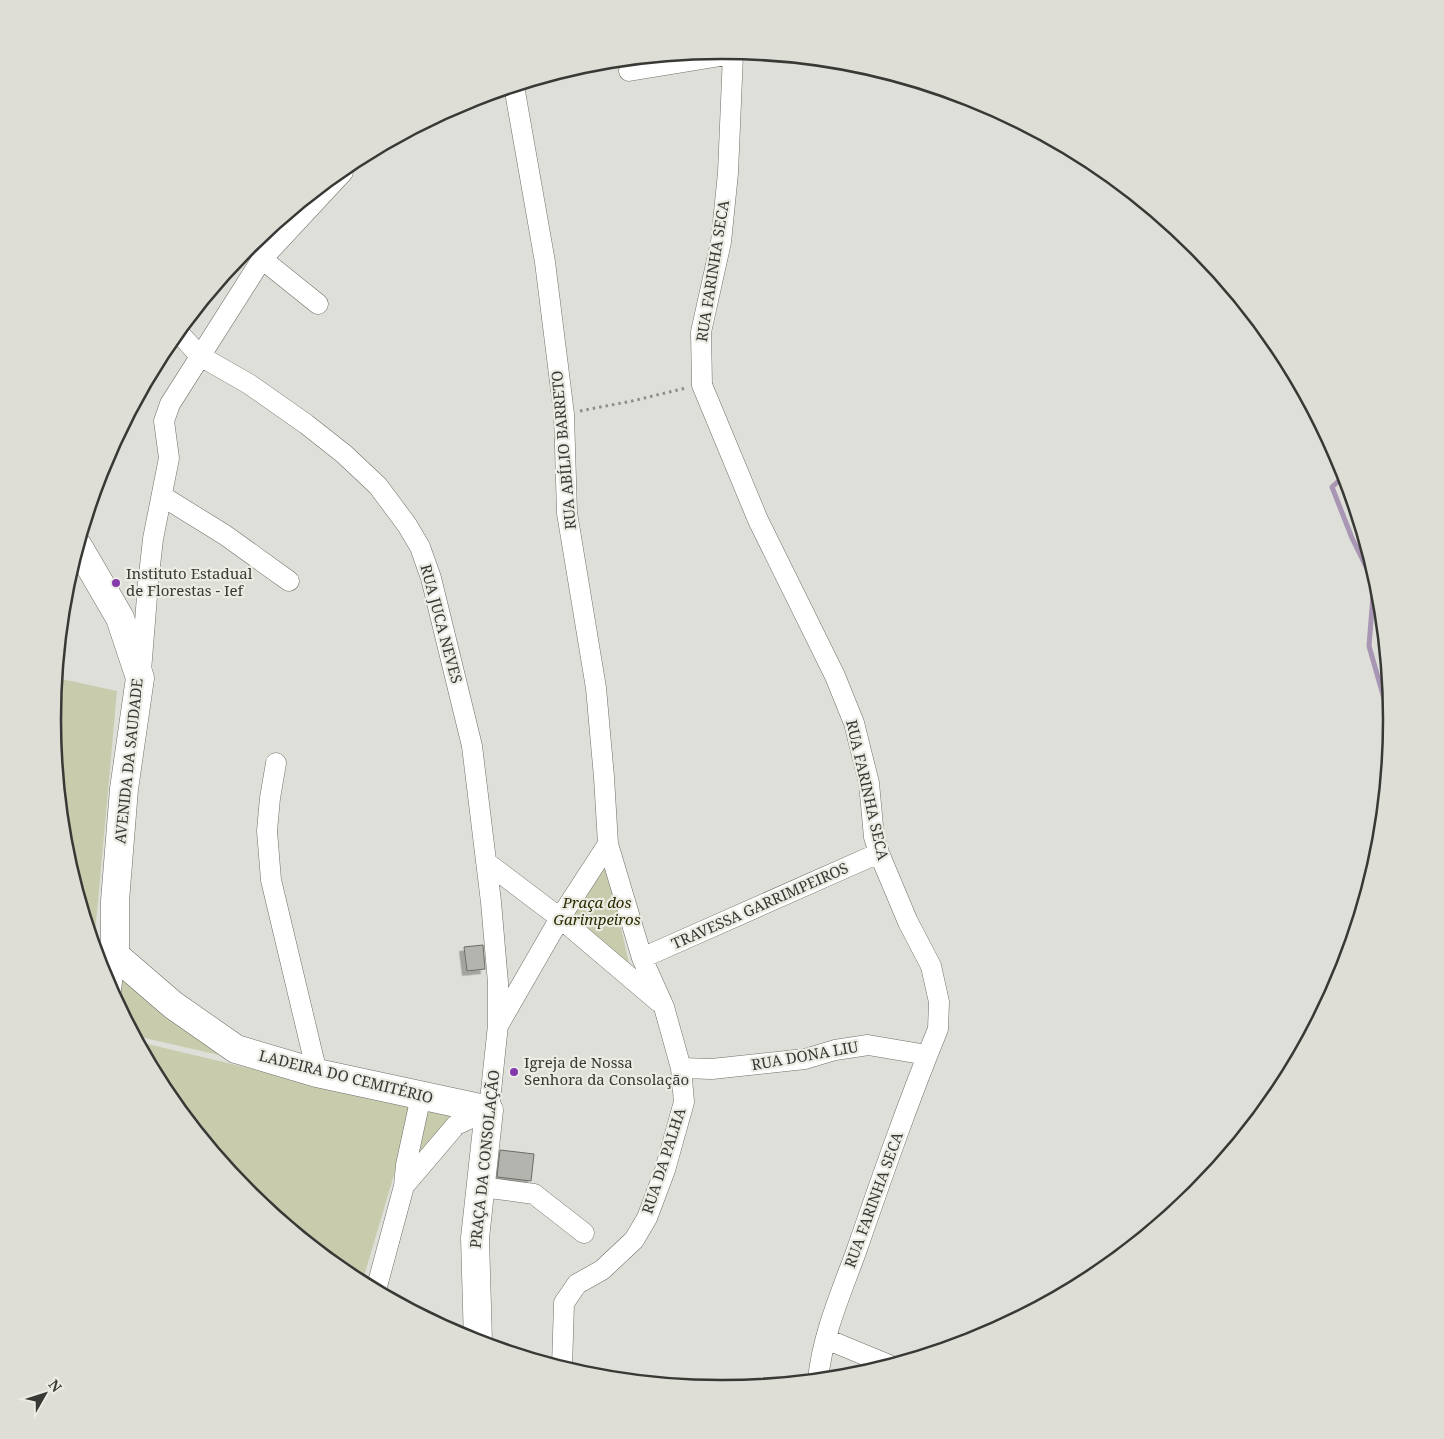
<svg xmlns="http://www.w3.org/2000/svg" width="1444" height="1439" font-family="'Noto Serif',serif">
  <defs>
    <filter id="shadow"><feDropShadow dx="-4.5" dy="4.5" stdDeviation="0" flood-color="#0004"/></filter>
  </defs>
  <rect width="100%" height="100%" fill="#dedfd8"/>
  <path fill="#c9cbad" d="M57,678l60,13 -23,254 -29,-95 -12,-131z
    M606,859l23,105 -60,-48z
    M121,975l98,80 -83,-19 -16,-30z
    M139,1042l275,65 -52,176 -12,-7 -102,-83 -83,-102z
    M425,1112h17l8,4 -32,45 -5,-10z"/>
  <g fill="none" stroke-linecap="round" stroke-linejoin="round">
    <path stroke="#a896b4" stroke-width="5" d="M1344,476l-12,11 20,51 22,45 -5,63 16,56 5,6"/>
  </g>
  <path fill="#b3b4ad" stroke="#6b6b65" filter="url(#shadow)" d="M483,945l2,24 -18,2 -3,-24z
    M500,1150l34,4 -3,27 -34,-4z"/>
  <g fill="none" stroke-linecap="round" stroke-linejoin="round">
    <defs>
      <path id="street" d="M733,54l-5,119 -7,69 -20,90 1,53 56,135 77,156 19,47 15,60 5,54 5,16 29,69 23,44 8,36 -1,27c-30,73 -56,148 -82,223 -15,41 -34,84 -38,128
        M629,71l104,-17
        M514,86l31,176 19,152 3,99 29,175 8,89 4,67 34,114 22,49 17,61 3,34 -19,68 -18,48 -13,22 -32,30 -25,14 -13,19 -2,64
        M262,259l56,45
        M178,332l22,24 49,28 57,40 38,30 34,32 29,39 13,22 11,31 41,168 19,156 7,81v42l-9,85 -33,15 -52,61 -28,104
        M162,496l63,39 64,46
        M141,671l7,-87 5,-45 16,-81 -5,-37 6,-17 92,-145 81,-87
        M276,763l-6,35 -3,33 4,49 46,193
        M486,862l74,56 99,84
        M642,958l237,-105
        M111,990l4,-35
        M499,1024l61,-106 48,-74
        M681,1068l31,1 93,-10 30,-9 33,-5 59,10
        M404,1186l2,-21 15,-69
        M482,1187l52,7 50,39
        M826,1339l63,26"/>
      <path id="secondary" d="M78,546l42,72 20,60 -16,111 -9,112v54l58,50 63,44 81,24 172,37 -14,128 3,104"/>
    </defs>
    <use href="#street" stroke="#6f6f69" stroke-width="21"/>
    <use href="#secondary" stroke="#6f6f69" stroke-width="29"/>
    <path stroke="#8e8e89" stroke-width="3" stroke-dasharray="2.5 4" stroke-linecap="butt" d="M580,411l52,-10 54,-13"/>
    <use href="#street" stroke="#fff" stroke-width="20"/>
    <use href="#secondary" stroke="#fff" stroke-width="28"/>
  </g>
  <g fill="#843aab" stroke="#ecece5" stroke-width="2">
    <circle cx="116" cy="583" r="5"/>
    <circle cx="514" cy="1072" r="5"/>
  </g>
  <g text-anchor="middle" stroke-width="4.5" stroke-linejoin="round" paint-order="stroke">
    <g font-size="15" fill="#383835" stroke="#ecece5">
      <text transform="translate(713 271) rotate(-81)" y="5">RUA FARINHA SECA</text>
      <text transform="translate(564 450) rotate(-95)" y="5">RUA ABÍLIO BARRETO</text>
      <text transform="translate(441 624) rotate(75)" y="5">RUA JUCA NEVES</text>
      <text transform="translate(129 761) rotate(-84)" y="5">AVENIDA DA SAUDADE</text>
      <text transform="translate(867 790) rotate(77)" y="5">RUA FARINHA SECA</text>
      <text transform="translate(760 906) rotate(-24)" y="5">TRAVESSA GARRIMPEIROS</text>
      <text transform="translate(805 1056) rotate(-10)" y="5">RUA DONA LIU</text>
      <text transform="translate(346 1077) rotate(14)" y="5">LADEIRA DO CEMITÉRIO</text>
      <text transform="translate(485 1159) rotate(-84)" y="5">PRAÇA DA CONSOLAÇÃO</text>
      <text transform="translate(664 1161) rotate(-72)" y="5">RUA DA PALHA</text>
      <text transform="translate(874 1200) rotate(-70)" y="5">RUA FARINHA SECA</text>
    </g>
    <g font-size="15" fill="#383835" stroke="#ecece5" text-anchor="start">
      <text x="126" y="579">Instituto Estadual<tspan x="126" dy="17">de Florestas - Ief</tspan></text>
      <text x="524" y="1068">Igreja de Nossa<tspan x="524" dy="17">Senhora da Consolação</tspan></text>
    </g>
    <g font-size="15" font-style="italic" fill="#2b2b00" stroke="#ecece5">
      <text x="597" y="908">Praça dos<tspan x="597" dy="17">Garimpeiros</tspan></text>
    </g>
  </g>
  <path d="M0 0H1444V1439H0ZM721 59H723A660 660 0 0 1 1383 719V720A660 660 0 0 1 723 1380H721A660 660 0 0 1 61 720V719A660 660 0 0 1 721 59Z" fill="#deded7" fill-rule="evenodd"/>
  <path fill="none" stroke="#383835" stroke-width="2.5" d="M721 59H723A660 660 0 0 1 1383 719V720A660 660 0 0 1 723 1380H721A660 660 0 0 1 61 720V719A660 660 0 0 1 721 59Z"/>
  <g transform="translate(45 1394) rotate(51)" stroke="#ecece5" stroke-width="4" paint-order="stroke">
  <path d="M0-4L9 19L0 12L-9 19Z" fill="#383835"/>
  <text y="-8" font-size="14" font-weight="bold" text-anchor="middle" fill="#383835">N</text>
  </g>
</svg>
